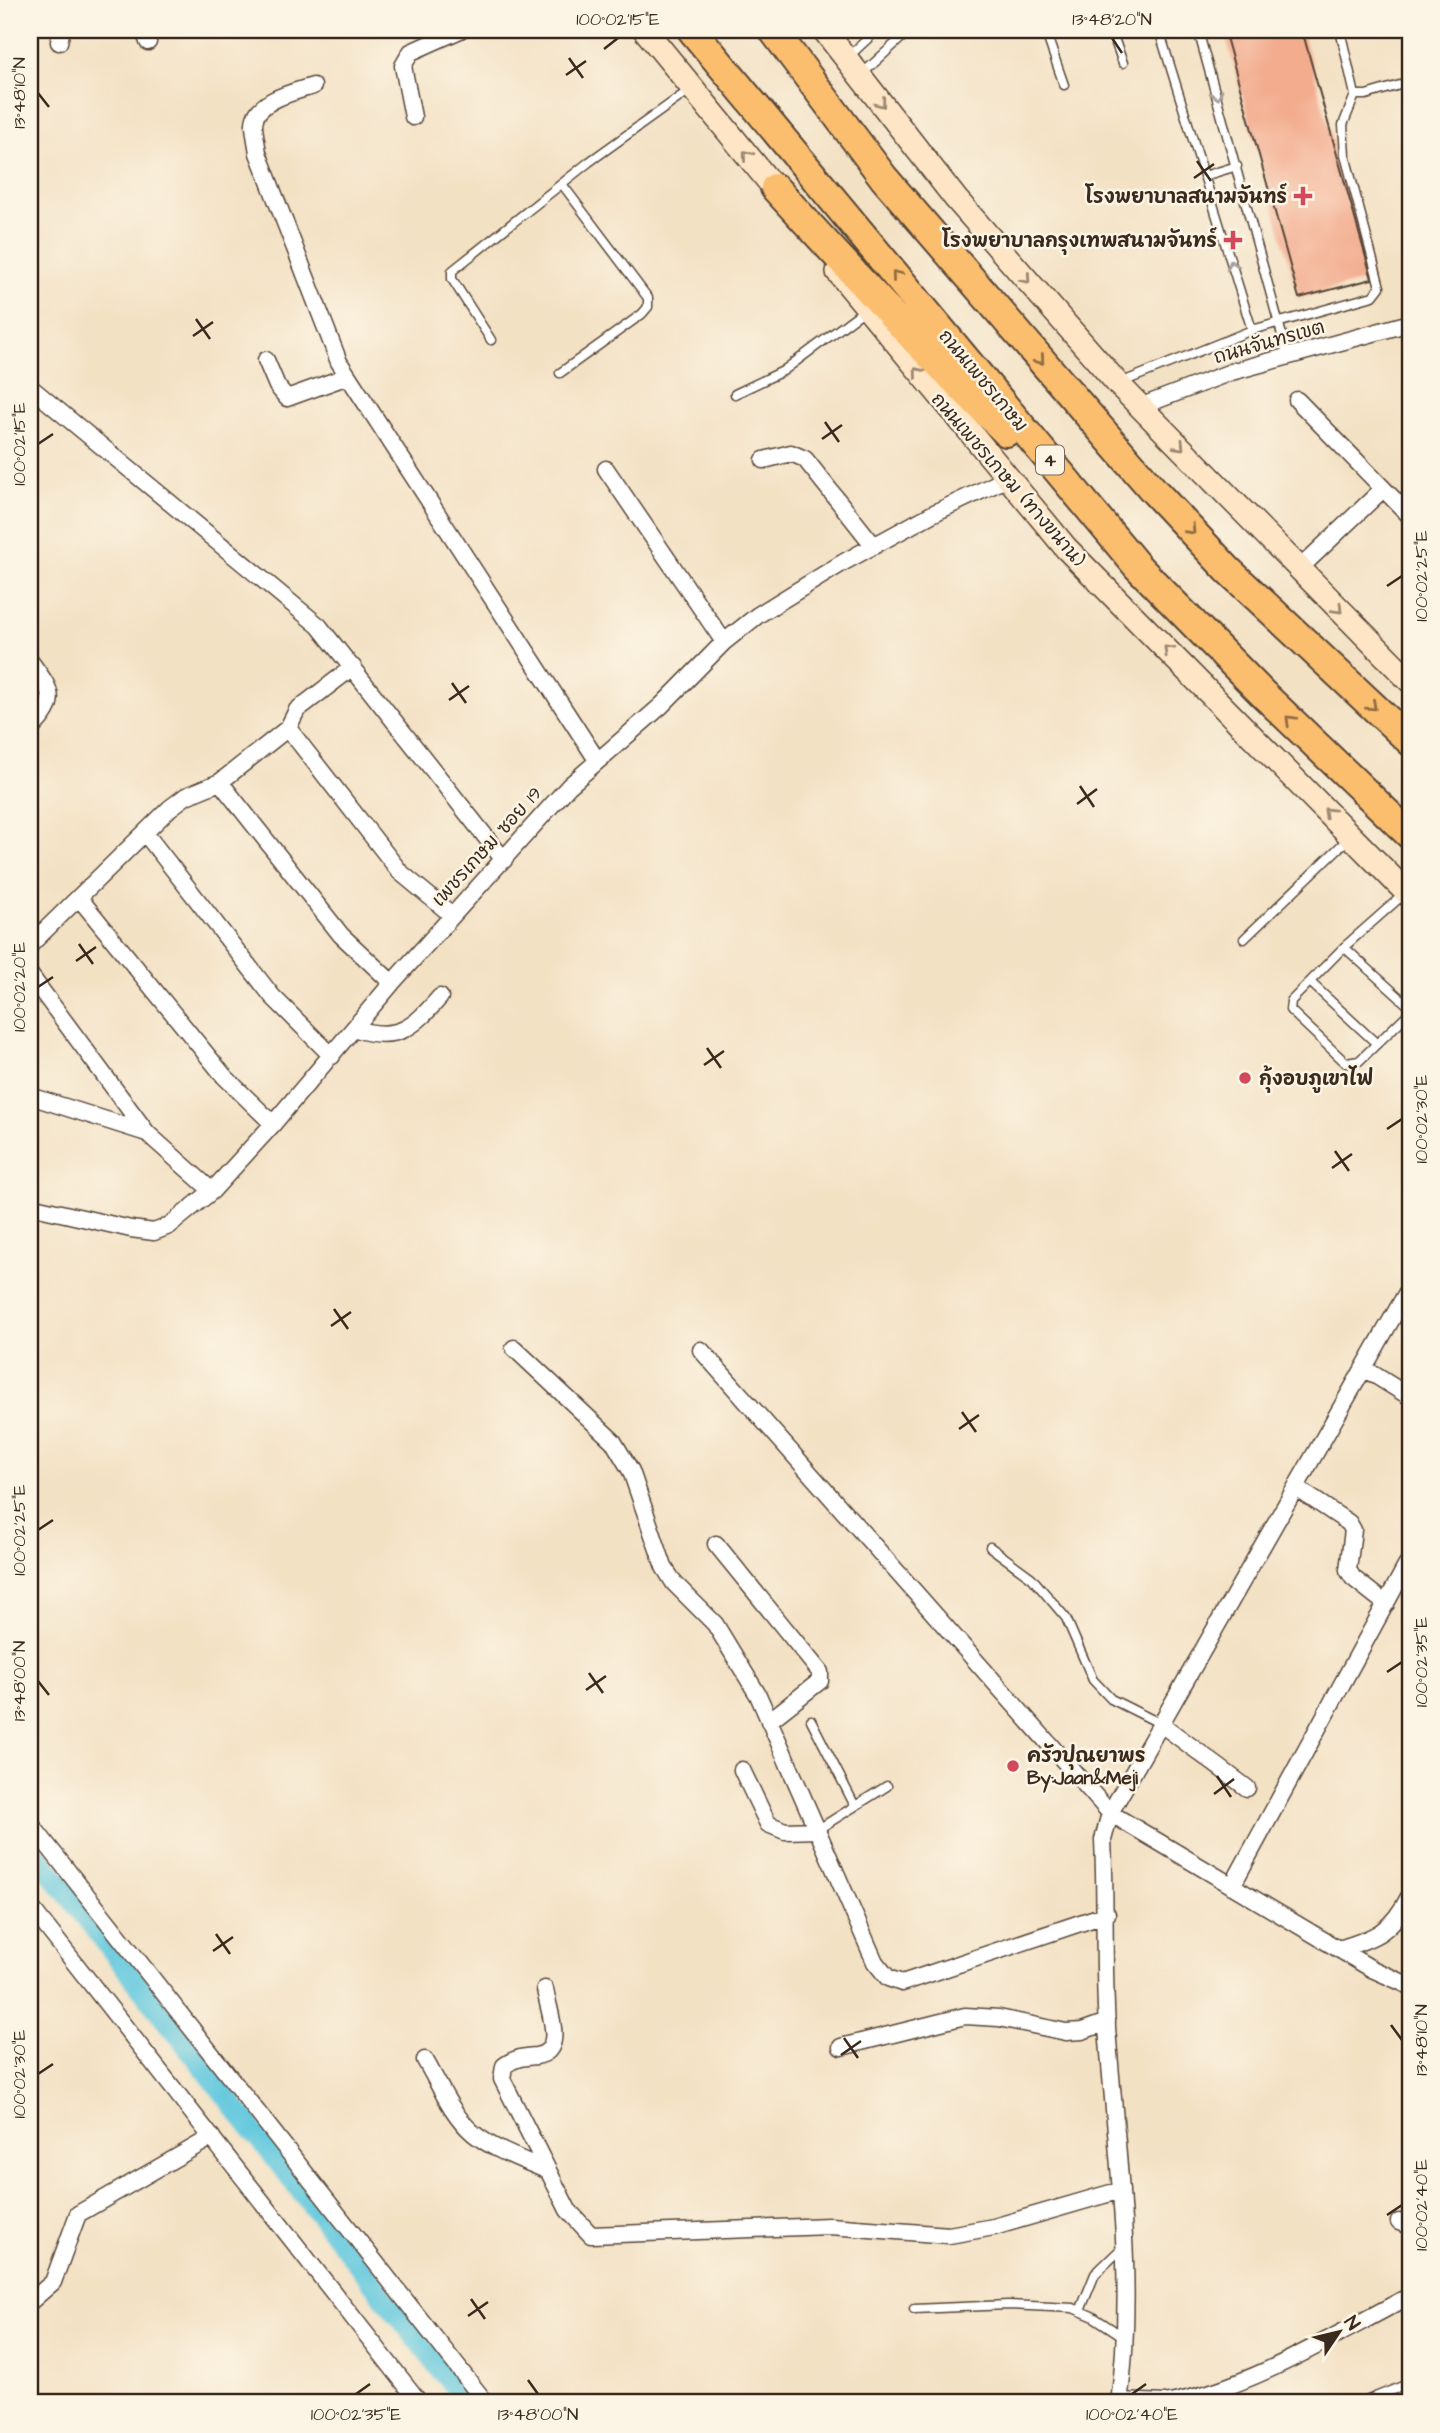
<svg xmlns="http://www.w3.org/2000/svg" width="1440" height="2433" font-family="'Architects Daughter','Playpen Sans Thai',sans-serif">
  <rect width="100%" height="100%" fill="#fcf5e5"/>
  <filter id="ink" filterUnits="userSpaceOnUse"><feTurbulence type="fractalNoise" baseFrequency=".0143" numOctaves="2"/><feDisplacementMap in="SourceGraphic" scale="14" xChannelSelector="R" yChannelSelector="G"/><feConvolveMatrix kernelMatrix="1 2 1 2 8 2 1 2 1" color-interpolation-filters="sRGB"/></filter>
  <filter id="wash" filterUnits="userSpaceOnUse"><feTurbulence type="fractalNoise" baseFrequency=".00686" numOctaves="4" result="noise"/><feDisplacementMap in="SourceGraphic" scale="28" xChannelSelector="R" yChannelSelector="G"/><feGaussianBlur stdDeviation="1.57" result="paint"/><feColorMatrix in="noise" values="0 0 0 0 0 0 0 0 0 0 0 0 0 0 0 0 0 1.4 0 .05"/><feComposite in="paint" operator="in"/></filter>
  <g filter="url(#wash)">
    <rect width="100%" height="100%" fill="#f3e1c4"/>
    <g fill="none" stroke-linecap="round" stroke-linejoin="round">
      <path stroke="#61c8de" stroke-width="21" d="M30,1846l437,557"/>
    </g>
    <g id="blocks">
      <path fill="#f3ac8e" d="M1224,30h78l70,249 -73,19z"/>
    </g>
  </g>
  <g filter="url(#ink)">
    <use href="#blocks" fill-opacity="0" stroke="#574537" stroke-width="2"/>
    <g fill="none" stroke-linecap="round" stroke-linejoin="round">
      <defs>
        <path id="service" d="M1045,30l19,55
          M1111,30l12,33
          M1159,30l93,300
          M1198,30l90,327
          M1340,30l15,65h11l44,-13
          M847,58l30,-28
          M861,75l49,-45
          M1204,176l33,-10
          M491,340l-39,-61v-8l137,-109 102,-73
          M560,373l82,-59 6,-7v-9l-86,-114
          M1120,383l132,-53 121,-34 7,-9 -35,-132 -2,-30 12,-30
          M735,394l48,-23 83,-62
          M1404,894l-60,53 -53,54 -1,9 56,53 13,-2 51,-49
          M1244,939l105,-101
          M1344,947l66,60
          M1310,982l67,62
          M990,1547l42,31 34,40 27,62 18,19 50,25
          M811,1720l44,86
          M817,1830l70,-44
          M914,2309l94,-4 65,3 19,8 32,21
          M1080,2311l15,-37 29,-28
          M1360,2403l50,-20"/>
        <path id="minor" d="M144,30l4,12
          M59,42l3,-12
          M313,86c-18,6 -58,14 -59,38 0,9 3,20 4,29l81,209 258,398
          M413,117l-10,-51 8,-14 49,-22
          M266,360l11,26 10,12 61,-22
          M30,387l289,239 185,234
          M1297,400l113,116
          M1142,406l89,-34 179,-49
          M764,460l27,-7 14,6 69,87
          M606,469l118,173
          M1299,569l84,-80
          M30,661c22,30 30,39 1,68
          M288,728l112,144 52,43
          M220,782l121,153 51,48
          M145,833l127,163 60,60
          M80,899l144,177 49,48
          M30,945l140,-137 16,-12 34,-14 68,-54 9,-18 56,-43
          M30,975l117,158 65,58
          M355,1029c43,13 58,-1 85,-32
          M30,1096l117,37
          M30,1206l101,23 23,3 15,-6 43,-35 61,-67 119,-141 177,-197 92,-80 63,-64 34,-27 86,-53 88,-48 74,-35
          M514,1348l99,93 18,30 33,96 10,16 41,41 43,71 117,267 13,16 14,5 205,-69
          M701,1350l409,463 262,156 38,17
          M1365,1369l45,28
          M1298,1489l51,34 4,7 -5,40 5,8 33,26
          M716,1544l104,128v9l-51,40
          M1161,1724l86,64
          M742,1770l26,54 17,7 32,-1
          M30,1823l456,580
          M1232,1886l178,-327
          M30,1906l390,497
          M1339,1949c37,-11 53,-18 71,-54
          M545,1989c3,22 22,62 -9,67 -13,1 -22,2 -32,10l-2,13 66,131 23,25 239,-9 119,9 45,-8 127,-37
          M841,2047l124,-31 34,2 67,14 16,-1 25,-9
          M425,2060c14,24 27,55 48,73 21,17 48,26 73,37
          M1399,2222l11,4
          M30,2302l23,-20 25,-68 134,-77
          M1119,2401l46,2
          M1119,2403c17,-125 -3,-251 -12,-376 -4,-62 -1,-125 -4,-187l7,-27 300,-526
          M1170,2403c85,-17 164,-68 240,-107"/>
        <path id="secondary" d="M645,30l139,170
          M824,30l132,169 162,185 292,297
          M838,272l228,276 344,348"/>
        <path id="trunk" d="M692,30l446,537 124,126 148,142
          M773,30l111,148 271,314 73,78 182,171
          M775,188l142,154 89,90"/>
      </defs>
      <use href="#service" stroke="#574537" stroke-width="11"/>
      <use href="#minor" stroke="#574537" stroke-width="19"/>
      <use href="#secondary" stroke="#574537" stroke-width="26"/>
      <use href="#trunk" stroke="#574537" stroke-width="32"/>
      <use href="#service" stroke="#fff" stroke-width="8"/>
      <use href="#minor" stroke="#fff" stroke-width="16"/>
      <use href="#secondary" stroke="#fde5c5" stroke-width="23"/>
      <use href="#trunk" stroke="#fbbe6e" stroke-width="28"/>
    </g>
    <defs><path id="oneway-chevron" d="M-2-3.5L2.5 0L-2 3.5" fill="none" stroke-width="1.6" stroke-linecap="round" stroke-linejoin="round" transform="scale(1.75)"/></defs>
    <g stroke="#a79f9a">
      <use href="#oneway-chevron" transform="translate(1217 95) rotate(74)"/>
      <use href="#oneway-chevron" transform="translate(1232 265) rotate(-107)"/>
    </g>
    <g stroke="#9c8872">
      <use href="#oneway-chevron" transform="translate(881 103) rotate(52)"/>
      <use href="#oneway-chevron" transform="translate(747 155) rotate(-130)"/>
      <use href="#oneway-chevron" transform="translate(1026 279) rotate(49)"/>
      <use href="#oneway-chevron" transform="translate(918 372) rotate(-130)"/>
      <use href="#oneway-chevron" transform="translate(1180 446) rotate(46)"/>
      <use href="#oneway-chevron" transform="translate(1338 609) rotate(46)"/>
      <use href="#oneway-chevron" transform="translate(1168 650) rotate(-135)"/>
      <use href="#oneway-chevron" transform="translate(1328 812) rotate(-135)"/>
    </g>
    <g stroke="#916d42">
      <use href="#oneway-chevron" transform="translate(896 275) rotate(-130)"/>
      <use href="#oneway-chevron" transform="translate(1040 360) rotate(49)"/>
      <use href="#oneway-chevron" transform="translate(1191 530) rotate(47)"/>
      <use href="#oneway-chevron" transform="translate(1372 706) rotate(42)"/>
      <use href="#oneway-chevron" transform="translate(1290 720) rotate(-136)"/>
    </g>
  </g>
  <path fill="none" stroke="#3b2a1e" stroke-width="2.5" d="M1112,38l10,15M604,49l14,-11M569,58l14,20M566,75l20,-14M38,93l11,14M1197,161l14,20M1194,178l20,-14M196,319l14,20M193,336l20,-14M825,422l14,20M822,439l20,-14M38,444l15,-10M1387,586l15,-10M452,683l14,20M449,700l20,-14M1080,786l14,21M1077,804l20,-15M79,944l14,20M76,961l20,-14M38,987l15,-10M707,1048l14,20M704,1065l20,-14M1387,1129l15,-10M1335,1151l14,20M1332,1168l20,-14M334,1309l14,20M331,1326l20,-14M962,1412l14,20M959,1429l20,-14M38,1530l15,-10M1387,1672l15,-10M589,1673l14,20M38,1681l11,14M586,1690l20,-14M1217,1776l14,21M1214,1794l20,-15M216,1934l14,20M213,1951l20,-14M1391,2025l11,15M844,2038l14,20M841,2055l20,-14M38,2074l15,-10M1387,2215l15,-10M471,2299l14,20M468,2316l20,-14M528,2380l10,14M356,2394l14,-10M1132,2394l14,-10"/>
  <g fill="#d1495b" stroke="#fcf5e5" stroke-width="2.5">
    <path d="M1299.5 185.5h7v7h7v7h-7v7h-7v-7h-7v-7h7z"/>
    <path d="M1229.5 229.5h7v7h7v7h-7v7h-7v-7h-7v-7h7z"/>
    <circle cx="1245" cy="1078" r="7"/>
    <circle cx="1013" cy="1766" r="7"/>
  </g>
  <g text-anchor="middle" stroke-width="5" stroke-linejoin="round" paint-order="stroke">
    <rect fill="#fcf5e5" stroke="#75675a" stroke-width="2" x="1036" y="445.5" width="28" height="29" rx="5"/>
    <g font-size="18" font-weight="bold" fill="#3b2a1e">
      <text x="1050" y="466">4</text>
    </g>
    <g font-size="19" font-weight="bold" fill="#3b2a1e" stroke="#fcf5e5" text-anchor="end">
      <text x="1287" y="203">โรงพยาบาลสนามจันทร์</text>
      <text x="1217" y="247">โรงพยาบาลกรุงเทพสนามจันทร์</text>
      <text x="1259" y="1085" text-anchor="start">กุ้งอบภูเขาไฟ</text>
      <text x="1027" y="1762" text-anchor="start">ครัวปุณยาพร<tspan x="1027" dy="22">By:Jaan&amp;Meji</tspan></text>
    </g>
    <g font-size="19" fill="#3b2a1e" stroke="#fcf5e5">
      <text transform="translate(1269 341) rotate(-16)" y="7">ถนนจันทรเขต</text>
      <text transform="translate(984 380) rotate(50)" y="7">ถนนเพชรเกษม</text>
      <text transform="translate(1009 479) rotate(49)" y="7">ถนนเพชรเกษม (ทางขนาน)</text>
      <text transform="translate(486 846) rotate(-48)" y="7">เพชรเกษม ซอย 19</text>
    </g>
  </g>
  <rect width="1440" height="2433" fill="none" stroke="#fcf5e5" stroke-width="77"/>
  <g transform="translate(1339 2332) rotate(55)" stroke="#fcf5e5" stroke-width="5" paint-order="stroke">
  <path d="M0-5L12 26L0 18L-12 26Z" fill="#3b2a1e"/>
  <text y="-10" font-size="19" font-weight="bold" text-anchor="middle" fill="#3b2a1e">N</text>
  </g>
  <rect x="38" y="38" width="1364" height="2356" fill="none" stroke="#3b2a1e" stroke-width="2.5"/>
  <g font-size="18" text-anchor="middle" fill="#3b2a1e">
    <text x="618" y="25">100°02'15"E</text>
    <text x="1112" y="25">13°48'20"N</text>
    <text transform="translate(19 93) rotate(-90)" y="6">13°48'10"N</text>
    <text transform="translate(19 444) rotate(-90)" y="6">100°02'15"E</text>
    <text transform="translate(1421 576) rotate(-90)" y="6">100°02'25"E</text>
    <text transform="translate(19 987) rotate(-90)" y="6">100°02'20"E</text>
    <text transform="translate(1421 1119) rotate(-90)" y="6">100°02'30"E</text>
    <text transform="translate(19 1530) rotate(-90)" y="6">100°02'25"E</text>
    <text transform="translate(1421 1662) rotate(-90)" y="6">100°02'35"E</text>
    <text transform="translate(19 1681) rotate(-90)" y="6">13°48'00"N</text>
    <text transform="translate(1421 2040) rotate(-90)" y="6">13°48'10"N</text>
    <text transform="translate(19 2074) rotate(-90)" y="6">100°02'30"E</text>
    <text transform="translate(1421 2205) rotate(-90)" y="6">100°02'40"E</text>
    <text x="356" y="2420">100°02'35"E</text>
    <text x="538" y="2420">13°48'00"N</text>
    <text x="1132" y="2420">100°02'40"E</text>
  </g>
</svg>
